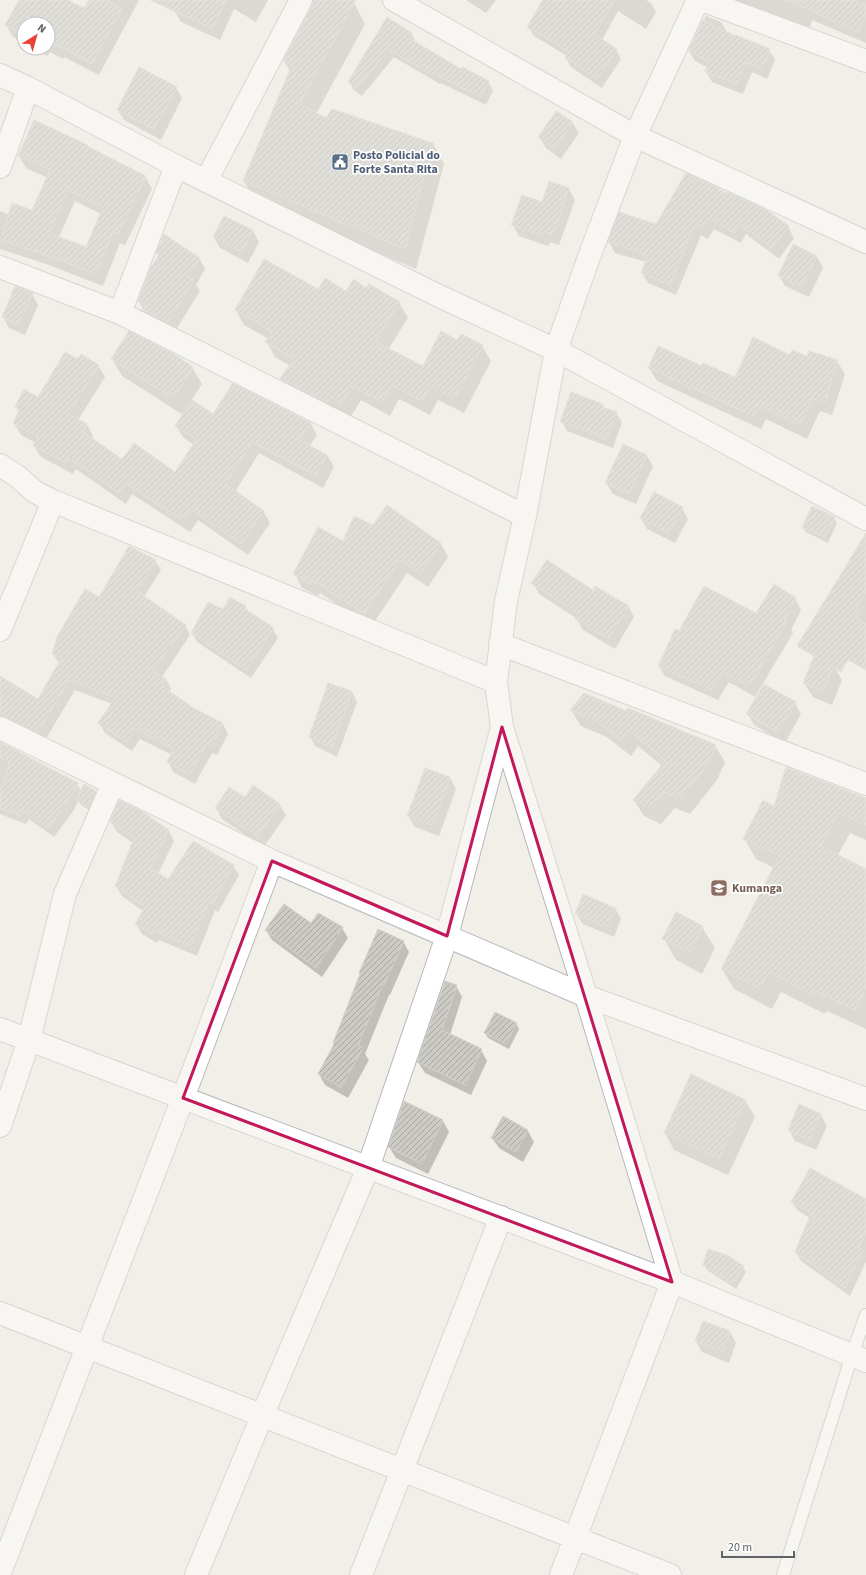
<svg xmlns="http://www.w3.org/2000/svg" width="866" height="1575" font-family="'Source Sans 3',sans-serif">
  <defs>
    <pattern id="building-hatch" width="6" height="6" patternUnits="userSpaceOnUse"><rect width="6" height="6" fill="#cccac5"/><path d="M-1 1l2-2M0 6l6-6M5 7l2-2" fill="none" stroke="#a9a8a4"/></pattern>
  </defs>
  <rect width="100%" height="100%" fill="#f1efe8"/>
  <path fill="#0003" fill-rule="evenodd" d="M20,0h46l19,9 5,-9h49l-40,75 -35,-18 -1,2 -13,-7 -3,4 -15,-8h16v-24h-24v19l-11,-6 -7,-12z
    M180,0h88l-12,22 -22,-13 -14,31 -39,-18 -7,-12z
    M313,0h34l7,3 11,21 -49,90 10,6 6,-10 101,34 11,20 -28,105 -160,-68 -12,-20 46,-110 -6,-10 29,-55z
    M466,0h30l-10,13z
    M544,0h102l5,3 5,9 -10,17 -28,-18 -16,29 14,10 5,9 -19,29 -31,-21 -5,-9 1,-2 -33,-20 -6,-9z
    M717,0h149v43l-54,-23 -2,7 -71,-22z
    M706,16l15,6 6,10 42,18 6,10 -8,19 -15,-7 -9,22 -31,-12 -6,-11 1,-4 -12,-6 -6,-10z
    M388,18l23,15 5,9 -1,1 46,28 1,-3 26,14 5,8 -7,15 -45,-22 -1,1 -46,-27 -32,39 -8,-6 -5,-8z
    M176,88l6,10 -21,42 -37,-20 -6,-10z
    M572,122l7,11 -18,26 -15,-11 -7,-11z
    M87,145l2,3 56,28 7,13 -27,56 -5,-2 -17,43 -57,-22 -46,-15v-38l9,4 24,-4 15,-33 -22,-10 -7,-12zM75,201l26,13 -15,34 -27,-11z
    M569,189l6,11 -16,45 -9,-3 -2,4 -29,-10 -6,-11 30,-22z
    M726,195l62,32 6,11 -15,21 -33,-25 -5,9 -27,-14 -6,10 -7,-4 -25,60 -28,-12 -6,-10 4,-11 -31,-9 -6,-11 47,-17z
    M224,217l29,14 6,11 -11,21 -28,-15 -6,-11z
    M793,245l24,12 6,11 -14,29 -24,-11 -6,-11z
    M157,253l42,5 6,11 -9,16 4,6 -26,42 -25,-12 -10,-20 20,-45z
    M367,289l32,14 9,15 -20,32 35,18 35,-27 24,5 9,15 -27,52 -26,-13 -8,15 -31,-16 -9,17 -29,-16 -11,18 -60,-24 -9,-15 9,-13 -15,-9 -8,-15 2,-3 -25,-14 -8,-15 82,-19 28,1z
    M32,294l6,11 -13,30 -16,-7 -6,-11z
    M790,356l47,5 8,13 -13,41 -12,-4 -13,28 -41,-20 -5,10 -104,-48 -8,-13 53,-1 33,11z
    M112,359l80,8 10,17 -11,17 22,14 20,-30 78,39 6,11 -7,11 17,9 7,12 -11,21 -64,-35 -24,39 28,19 7,12 -22,32 -50,-35 -8,12 -58,-38 -6,10 -50,-35 -3,5 -32,-17 -7,-11 2,-3 -15,-8 -7,-12 5,-11 -3,-5 23,-9 39,-38 20,5 7,12 -27,43 9,5 6,11 -1,3 30,22 53,12 19,-28 -11,-8 -7,-11 7,-11 -61,-39z
    M603,405l2,4 11,4 6,9 -9,26 -46,-17 -5,-9z
    M646,455l7,11 -17,38 -23,-10 -7,-11z
    M387,506l54,38 7,13 -20,30 -21,-14 -36,54 -51,-34 -2,3 -16,-8 -7,-14 48,-32 30,-16z
    M682,508l6,11 -13,24 -28,-14 -6,-11z
    M834,518l3,5 -9,20 -22,-11 -3,-5z
    M866,535v119l-44,-23z
    M155,561l6,9 -17,27 41,28 5,10 -28,42 4,2 5,10 -1,4 22,15 31,16 5,10 -11,21 -5,-2 -17,31 -22,-12 -5,-10 4,-7 -32,-16 -8,12 -27,-18 -6,-10 13,-19 -37,-14 -31,52 -32,-15 -6,-10 -6,-7v-32l38,22 21,-36 -6,-10 46,-56z
    M533,583l60,9 35,14 6,11 -19,32 -32,-19 -7,-12 -37,-24z
    M795,599l6,11 -10,20 2,3 -38,64 -26,-15 -11,18 -53,-24 -6,-10 21,-34 76,-18z
    M245,607l4,5 24,17 5,9 -27,40 -54,-36 -5,-9 31,-22z
    M833,665l9,15 -10,25 -19,-8 -9,-14z
    M352,692l5,10 -20,55 -22,-11 -5,-9z
    M795,703l6,11 -16,29 -31,-18 -6,-11z
    M571,710l144,36 10,16 -8,18 -27,34 -15,-6 -14,16 -17,-8 -10,-16 28,-34 -24,-20 -7,10 -24,-19 -26,-11z
    M0,743l77,41 4,7h14l3,6 -6,15 -12,-8 -2,-3 -4,9 -20,27 -25,-18 -3,5 -26,-10z
    M426,769l24,9 6,11 -17,47 -24,-9 -7,-11z
    M245,799l34,5 7,11 -22,32 -42,-28 -6,-11z
    M866,799v41l-16,-7 -12,22 28,15v159l-39,-18 -2,3 -44,-22 -9,17 -38,-20 -12,-20 52,-101 -18,-9 -12,-21 30,-31z
    M140,811l29,20 5,10 -16,33 11,6 64,-14 6,9 -21,37 -3,-2 -18,46 -38,-16 -2,3 -15,-9 -6,-10 7,-13 -21,-15 -6,-10 17,-43 -16,-11 -6,-10z
    M615,908l6,11 -7,18 -31,-13 -7,-10z
    M311,925l31,3 6,10 -26,39 -50,-37 -6,-10z
    M702,927l13,21 -13,26 -26,-14 -12,-21z
    M403,941l6,11 -19,43h-1l-24,59 4,6 -21,38 -23,-13 -6,-11z
    M456,986l6,11 -12,38 31,15 6,11 -16,34 -46,-22 -7,-11z
    M516,1023l3,6 -10,20 -21,-11 -3,-5z
    M745,1100l10,17 -27,58 -54,-25 -9,-17z
    M405,1102l38,19 6,11 -21,42 -32,-16 -7,-11z
    M821,1115l6,11 -11,24 -21,-9 -6,-11z
    M504,1117l24,14 6,11 -11,20 -24,-14 -7,-10z
    M866,1200v62l-16,34 -49,-35 -5,-9 14,-34 -13,-8 -5,-8z
    M704,1265l39,2 3,5 -10,17 -29,-19z
    M730,1332l6,11 -7,20 -27,-11 -6,-11z"/>
  <path fill="url(#building-hatch)" stroke="#d6d1c6" fill-rule="evenodd" d="M19,0h49l16,8 5,-8h17l16,8 -30,56 -35,-19 -1,2 -8,-4v-19h-24v12l-19,-11z
    M150,0h76l-13,29z
    M313,0h43l-56,103 26,15 6,-9 101,34 -28,106 -162,-68 49,-116 -9,-4 29,-55z
    M543,0h71l-19,34 22,15 -20,30 -32,-21 4,-6 -42,-25z
    M785,0h68l13,5v11l-7,16z
    M387,17l25,16 -3,5 52,31 1,-2 27,14 -8,16 -45,-22 -1,2 -46,-27 -32,38 -9,-6z
    M703,20l32,16 1,-1 34,14 -8,20 -16,-6 -9,21 -32,-12 4,-11 -21,-10z
    M139,67l38,20 -23,42 -37,-19z
    M556,111l17,11 -18,27 -17,-12z
    M34,120l54,25 -1,1 59,30 -28,58 -5,-2 -17,42 -58,-22 -38,-12 12,-37 20,7 18,-40 -32,-14zM68,190l35,17 -17,40 -37,-14z
    M686,173l28,13 12,7 1,-1 41,19 21,15 -17,22 -33,-24 -5,9 -26,-15 -6,10 -7,-4 -25,61 -29,-12 7,-18 -40,-13 11,-30 37,12z
    M549,181l20,7 -16,47 -9,-4 -2,5 -31,-11 11,-30 20,7z
    M224,216l29,14 -11,22 -29,-15z
    M164,234l36,24 -12,18 6,4 -26,43 -26,-13 3,-5 -7,-4 12,-32 9,-14 -3,-2z
    M793,244l24,12 -15,31 -24,-12z
    M264,259l54,30 7,-11 21,13 8,-12 12,9 3,-4 31,18 -24,40 47,24 18,-35 16,9 4,-6 22,11 -28,54 -25,-13 -8,15 -31,-16 -9,17 -30,-16 -11,18 -11,-7 -4,5 -46,-23 13,-20 -28,-17 7,-10 -37,-22z
    M15,286l18,7 -15,32 -16,-8z
    M129,331l43,22 21,14 -20,32 -62,-40z
    M753,337l37,18 2,-5 15,6 2,-5 29,9 -13,42 -12,-3 -13,27 -42,-20 -4,10 -106,-48 10,-22 44,20 1,-3 32,14z
    M65,352l13,7 3,-5 18,11 -30,49 18,10 -4,8 39,27 12,-16 41,29 21,-32 -21,-14 17,-26 21,14 20,-31 78,40 -12,17 28,15 -11,21 -64,-34 -26,42 38,27 -23,33 -50,-35 -8,12 -58,-38 -6,10 -50,-35 -3,5 -33,-17 5,-9 -25,-14 7,-14 -5,-2 9,-18 14,8z
    M571,392l32,12 -1,3 15,5 -10,27 -47,-17z
    M623,444l24,11 -18,39 -24,-11z
    M654,492l29,15 -14,26 -29,-15z
    M387,505l54,38 -21,31 -20,-14 -36,54 -52,-34 -2,4 -17,-10 25,-47 25,14 11,-25 19,9z
    M812,506l23,11 -10,21 -23,-11z
    M866,533v59l-11,18 5,2 -3,7 9,5v46l-18,-10 -7,12 -8,-5 -10,24 -20,-8 11,-27 -17,-10z
    M129,546l27,14 -19,31 49,34 -33,47 13,7 -4,7 30,21 31,16 -11,23 -5,-3 -17,32 -23,-13 6,-13 -38,-20 -9,13 -28,-19 17,-25 -46,-18 -31,53 -33,-16 -5,-1v-40l38,23 23,-41 -9,-4 5,-17 28,-48 14,8z
    M547,560l46,30 2,-4 34,20 -21,33 -33,-20 3,-5 -47,-31z
    M774,584l22,14 -11,22 2,1 -38,66 -26,-15 -11,18 -54,-24 17,-37 4,2 25,-45 52,27z
    M230,597l16,9 -1,3 29,19 -28,42 -55,-37 17,-31 15,7z
    M328,683l24,8 -20,57 -23,-11z
    M764,684l32,18 -18,30 -32,-18z
    M584,693l43,18 1,-3 88,37 -8,19 -28,35 -15,-7 -13,17 -19,-9 32,-39 -36,-31 -8,10 -24,-19 -27,-11z
    M0,742l78,41 -9,17 -21,29 -25,-18 -2,5 -21,-8v-18l10,-26 -10,-6z
    M786,767l80,31v27l-28,-12 -17,33 45,23v118l-11,23 -40,-19 -2,4 -44,-23 -9,17 -39,-20 58,-113 -36,-17 20,-39 11,6z
    M425,768l25,9 -17,49 -26,-10z
    M84,784l12,7 -7,17 -13,-9z
    M253,785l27,19 -22,33 -43,-29 14,-21 16,10z
    M119,800l21,10 29,20 -19,38 18,11 25,-38 41,24 -21,38 -4,-2 -18,45 -38,-15 -2,3 -16,-10 10,-17 -30,-21 19,-48 -24,-16z
    M583,894l32,14 -8,19 -32,-13z
    M284,904l27,19 7,-10 25,14 -27,41 -51,-38z
    M676,912l27,14 -13,27 -28,-14z
    M378,929l26,12 -20,44 -1,-1 -25,62 5,2 -22,40 -23,-14 16,-30 -1,-1 27,-69 -1,-1z
    M445,981l12,4 -15,45 40,19 -17,36 -48,-23z
    M495,1012l22,11 -11,21 -22,-11z
    M691,1074l55,26 -27,59 -55,-26z
    M404,1101l39,19 -21,44 -34,-17z
    M799,1104l22,10 -11,26 -22,-10z
    M503,1116l25,14 -12,22 -25,-14z
    M810,1168l56,31v34l-8,15 5,2 -18,38 -50,-36 16,-39 -20,-11z
    M708,1249l19,6 17,11 -11,18 -30,-19z
    M703,1321l27,10 -7,22 -28,-12z"/>
  <g fill="none" stroke-linecap="round" stroke-linejoin="round">
    <defs>
      <path id="service" d="M783,1575l69,-220 14,-40"/>
      <path id="minor" d="M394,0l241,136 231,106
        M702,0l164,61
        M0,75l28,13 148,78 263,130 117,54 310,169
        M0,167l28,-79
        M206,181l95,-181
        M0,267l120,46 405,203
        M120,313l56,-147
        M0,465l17,11 18,16 18,9 443,181
        M0,630l53,-129
        M500,644l366,140
        M0,728l272,133 314,135 280,103
        M0,1029l672,253 194,79
        M0,1126l29,-86 36,-146 48,-111
        M0,1313l670,262
        M0,1573l183,-475 89,-237
        M196,1575l66,-159 106,-248 79,-232 55,-209
        M361,1575l140,-358
        M561,1575l111,-293 -86,-286 -84,-269 -6,-45 10,-81 19,-85 31,-166 33,-93 46,-121 63,-136"/>
    </defs>
    <use href="#service" stroke="#b5b8bc" stroke-width="14"/>
    <use href="#minor" stroke="#b5b8bc" stroke-width="24"/>
    <use href="#service" stroke="#fff" stroke-width="12"/>
    <use href="#minor" stroke="#fff" stroke-width="22"/>
  </g>
  <path d="M0 0H866V1575H0ZM502,727l170,555 -489,-184 89,-237 175,75z" fill="#f1efe8" fill-opacity=".55" fill-rule="evenodd"/>
  <path fill="none" stroke="#c2185b" stroke-width="3" stroke-linejoin="round" d="M502,727l170,555 -489,-184 89,-237 175,75z"/>
  <defs>
    <symbol id="civic-square" viewBox="-11 -11 22 22"><rect x="-9" y="-9" width="18" height="18" rx="4" fill="#5c6f8a" stroke="#fff"/><path d="M-.6-6.5H3V-4.5H.6V-3L4-1V1h2V6H-6V1h2V-1L-.6-3ZM-1.2 2.5V6h2.4V2.5Z" fill="#fff"/></symbol>
    <symbol id="school-square" viewBox="-11 -11 22 22"><rect x="-9" y="-9" width="18" height="18" rx="4" fill="#8d6e63" stroke="#fff"/><path d="M0-5L7-2L0 1L-7-2ZM-4 1L0 2.5L4 1V4Q0 6-4 4Z" fill="#fff"/></symbol>
  </defs>
  <g fill-rule="evenodd">
    <use href="#civic-square" x="330" y="152" width="20" height="20"/>
    <use href="#school-square" x="709" y="878" width="20" height="20"/>
  </g>
  <g text-anchor="middle" stroke-width="3.5" stroke-linejoin="round" paint-order="stroke">
    <g font-size="12" font-weight="bold" fill="#4e5e75" stroke="#fff" text-anchor="start">
      <text x="353" y="159">Posto Policial do<tspan x="353" dy="14">Forte Santa Rita</tspan></text>
    </g>
    <g font-size="12" font-weight="bold" fill="#785e54" stroke="#fff" text-anchor="start">
      <text x="732" y="892">Kumanga</text>
    </g>
  </g>
  <g transform="translate(36 36) rotate(37)"><circle r="19" fill="#ffffff" stroke="#bfc1c3"/>
  <path d="M0-3L7 15L0 10L-7 15Z" fill="#ea4335"/>
  <text y="-6" font-size="11" font-weight="bold" text-anchor="middle" fill="#5f6368">N</text>
  </g>
  <path d="M722 1551v6h72v-6" fill="none" stroke="#5f6368" stroke-width="2"/>
  <text x="728" y="1551" font-size="12" fill="#5f6368" stroke="#ffffff" stroke-width="3" paint-order="stroke">20 m</text>
</svg>
